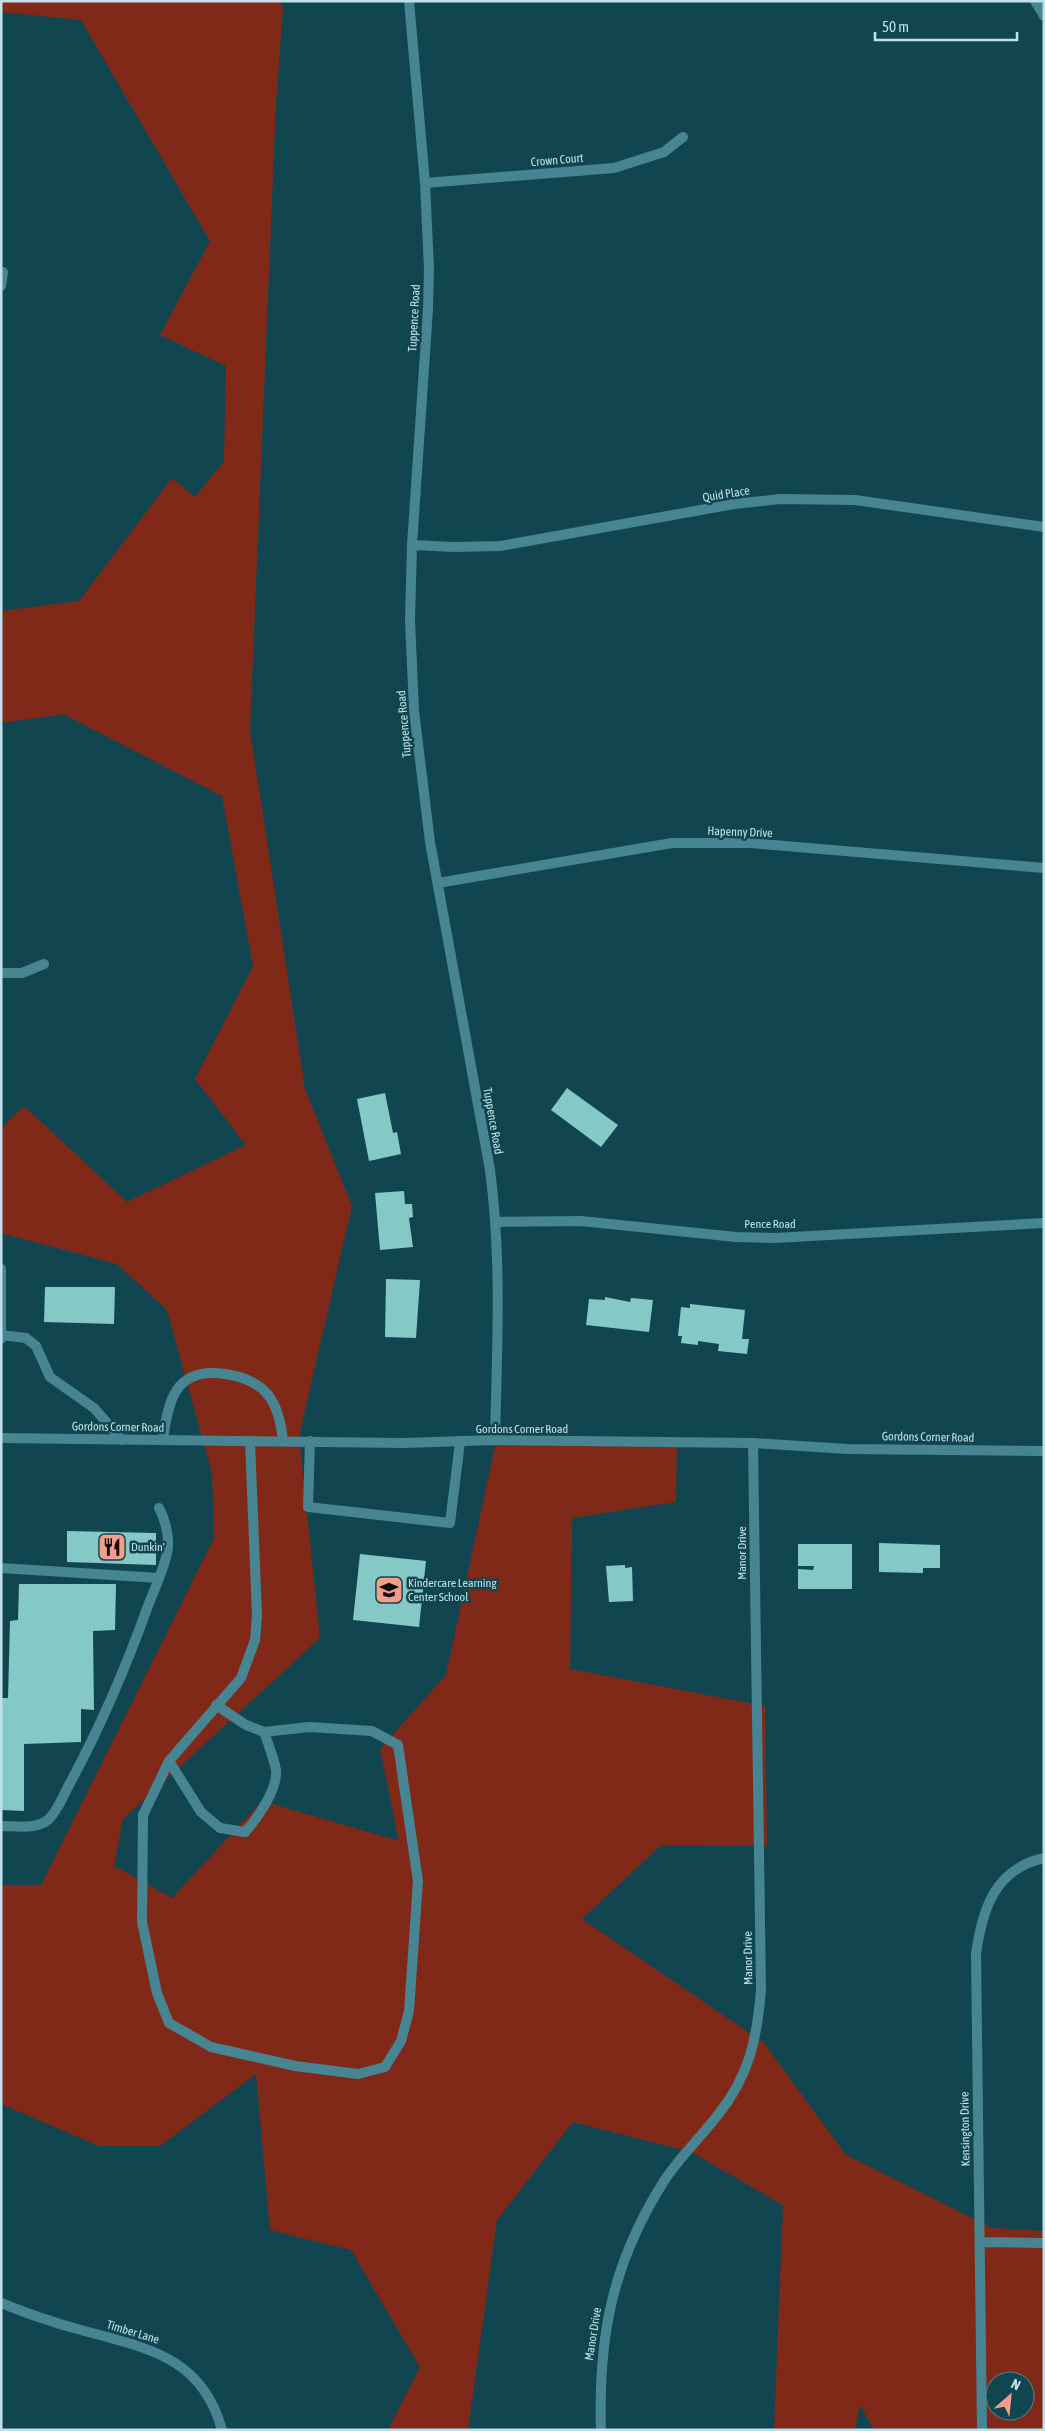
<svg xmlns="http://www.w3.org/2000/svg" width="1045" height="2431" font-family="'Asap Condensed',sans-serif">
  <rect width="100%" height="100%" fill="#114650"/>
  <path fill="#802919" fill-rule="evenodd" d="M1,1h278l4,7 -7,96 -26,626 55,359 47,117 -53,230 21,202 -197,181 -9,47 58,32 90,-97 137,40 -19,-92 66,-74 51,-238 180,1 -1,64 -104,16 -2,151 195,37 2,140 -106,-1 -79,74 182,124 82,112 146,73 52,3v199h-170l-14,-25 -5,25h-81l9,-225 -92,-53 -118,-30 -76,98 -29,210h-80l32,-63 -69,-117 -81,-20 -14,-156 -96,72h-61l-98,-42v-219h40l173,-347 -2,-65 -45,-163 -50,-46 -116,-31v-105l23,-22 103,96 119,-57 -51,-66 58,-113 -31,-170 -159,-82 -62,9v-112l78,-10 93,-123 23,19 29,-36 2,-95 -66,-31 50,-94 -129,-221 -80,-8zM995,2381h30v30h-30z"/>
  <path fill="#84c9c6" d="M567,1088l51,37 -17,22 -50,-37z
    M385,1093l8,40 4,-1 4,22 -32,7 -12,-62z
    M404,1191l1,13h7l1,13 -4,1 4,29 -33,3 -5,-57z
    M386,1279l34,1 -4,58 -31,-1z
    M45,1287h70l-1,37 -70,-2z
    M605,1297l25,5 1,-4 22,2 -4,32 -63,-7 3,-26 16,1z
    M690,1304l55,6 -3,29h7l-2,15 -29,-3 1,-7 -21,-3v4l-17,-2 1,-7h-4l3,-29 9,1z
    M67,1531l89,2v32l-89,-3z
    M879,1543l61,2v23h-17v5l-44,-1z
    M798,1544h54v45h-54v-20l15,1 1,-4h-16z
    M360,1554l66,7 -7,66 -66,-7z
    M625,1565v3l7,-1 1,34 -24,1 -3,-36z
    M19,1584h97l-1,46 -22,1 1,79 -13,-1v33l-57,2v67l-23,-1v-112h7l2,-77 8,-1z"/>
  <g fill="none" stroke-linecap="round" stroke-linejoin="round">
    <path stroke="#478592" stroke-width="10" d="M1,1269v70
      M1,1335l25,3 10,8 14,31 44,31 28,32
      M163,1440c5,-41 13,-73 62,-66 42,6 54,28 58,67
      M310,1441l-2,66 142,16 10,-81
      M1,1568l158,10
      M216,1705l30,20 18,7 45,-5 63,4 26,14 20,136 -9,130 -8,30 -16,26 -27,7 -63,-8 -84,-19 -42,-24 -12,-30 -15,-71 1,-107 26,-54 72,-83 14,-38 2,-24 -7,-175
      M169,1761l32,51 19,16 25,4c12,-13 33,-43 31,-62 -2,-12 -8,-26 -12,-38
      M1,1826c15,0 36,4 48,-7 9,-9 15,-25 21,-36 31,-57 56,-116 78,-177 7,-19 17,-38 20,-58 1,-13 -3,-29 -9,-40"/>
    <path stroke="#478592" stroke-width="10" d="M409,1l16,182 4,86 -1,40 -16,236 -2,75 4,91 16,131 60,328c12,91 7,179 5,270
      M1035,1l9,15
      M425,183l189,-15 50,-16 19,-15
      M1,286l2,-14
      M412,545l42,2 46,-1 234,-42 46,-5 75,1 189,27
      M438,883l234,-40h79l293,25
      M1,973h21l22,-9
      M497,1222l84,-1 155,16 39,1 269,-15
      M980,2242l64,1
      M1,2303c27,11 53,20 80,27 65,18 121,26 141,100
      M601,2430c-3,-96 12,-168 63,-249 15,-23 36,-43 53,-65 32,-39 40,-77 44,-126l-8,-547
      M982,2430l-6,-476c6,-43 18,-85 68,-96"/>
    <path stroke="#478592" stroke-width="10" d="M1,1438l403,5 91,-3 258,3 94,6 197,2"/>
  </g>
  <defs>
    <symbol id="restaurant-square" viewBox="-11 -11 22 22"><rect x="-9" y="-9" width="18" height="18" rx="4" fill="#f49d8b" stroke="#114650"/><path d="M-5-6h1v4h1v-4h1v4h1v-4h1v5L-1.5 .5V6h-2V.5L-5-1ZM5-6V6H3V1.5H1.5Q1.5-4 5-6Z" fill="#111"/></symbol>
    <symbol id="school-square" viewBox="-11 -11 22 22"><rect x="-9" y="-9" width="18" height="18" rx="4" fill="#f49d8b" stroke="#114650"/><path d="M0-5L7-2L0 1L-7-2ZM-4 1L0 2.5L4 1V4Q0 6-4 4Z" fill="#111"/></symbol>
  </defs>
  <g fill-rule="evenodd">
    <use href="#restaurant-square" x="96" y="1531" width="32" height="32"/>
    <use href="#school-square" x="373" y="1574" width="32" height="32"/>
  </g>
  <g text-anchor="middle" stroke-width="5" stroke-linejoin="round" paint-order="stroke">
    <g font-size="12" fill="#c1e1e8" stroke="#114650">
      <text transform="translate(557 160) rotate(-5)" y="4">Crown Court</text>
      <text transform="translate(414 318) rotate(-87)" y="4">Tuppence Road</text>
      <text transform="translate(726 494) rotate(-9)" y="4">Quid Place</text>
      <text transform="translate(404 724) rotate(-95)" y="4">Tuppence Road</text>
      <text transform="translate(740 832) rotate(2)" y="4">Hapenny Drive</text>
      <text transform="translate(493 1121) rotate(80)" y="4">Tuppence Road</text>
      <text x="770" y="1228">Pence Road</text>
      <text transform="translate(118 1427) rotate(1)" y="4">Gordons Corner Road</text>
      <text x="522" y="1433">Gordons Corner Road</text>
      <text transform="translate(928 1437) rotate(1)" y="4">Gordons Corner Road</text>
      <text transform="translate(742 1553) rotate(-90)" y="4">Manor Drive</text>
      <text transform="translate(748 1958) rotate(-91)" y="4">Manor Drive</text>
      <text transform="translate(965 2129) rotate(-91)" y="4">Kensington Drive</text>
      <text transform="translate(133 2332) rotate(17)" y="4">Timber Lane</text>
      <text transform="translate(593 2334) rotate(-81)" y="4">Manor Drive</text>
    </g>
    <g font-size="12" fill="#c1e1e8" stroke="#114650" text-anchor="start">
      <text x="131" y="1551">Dunkin'</text>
      <text x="408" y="1587">Kindercare Learning<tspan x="408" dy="14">Center School</tspan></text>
    </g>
  </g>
  <rect width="1045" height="2431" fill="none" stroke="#c1e1e8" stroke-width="5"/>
  <g transform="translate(1010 2396) rotate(27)"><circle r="24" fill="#114650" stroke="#57848d"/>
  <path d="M0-4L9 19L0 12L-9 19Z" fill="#f49d8b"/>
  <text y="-8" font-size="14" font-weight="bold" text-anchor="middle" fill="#c1e1e8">N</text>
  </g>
  <path d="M875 32v8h142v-8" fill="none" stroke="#c1e1e8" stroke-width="2.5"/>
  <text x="882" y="32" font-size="15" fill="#c1e1e8" stroke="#114650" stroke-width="4" paint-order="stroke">50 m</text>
</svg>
